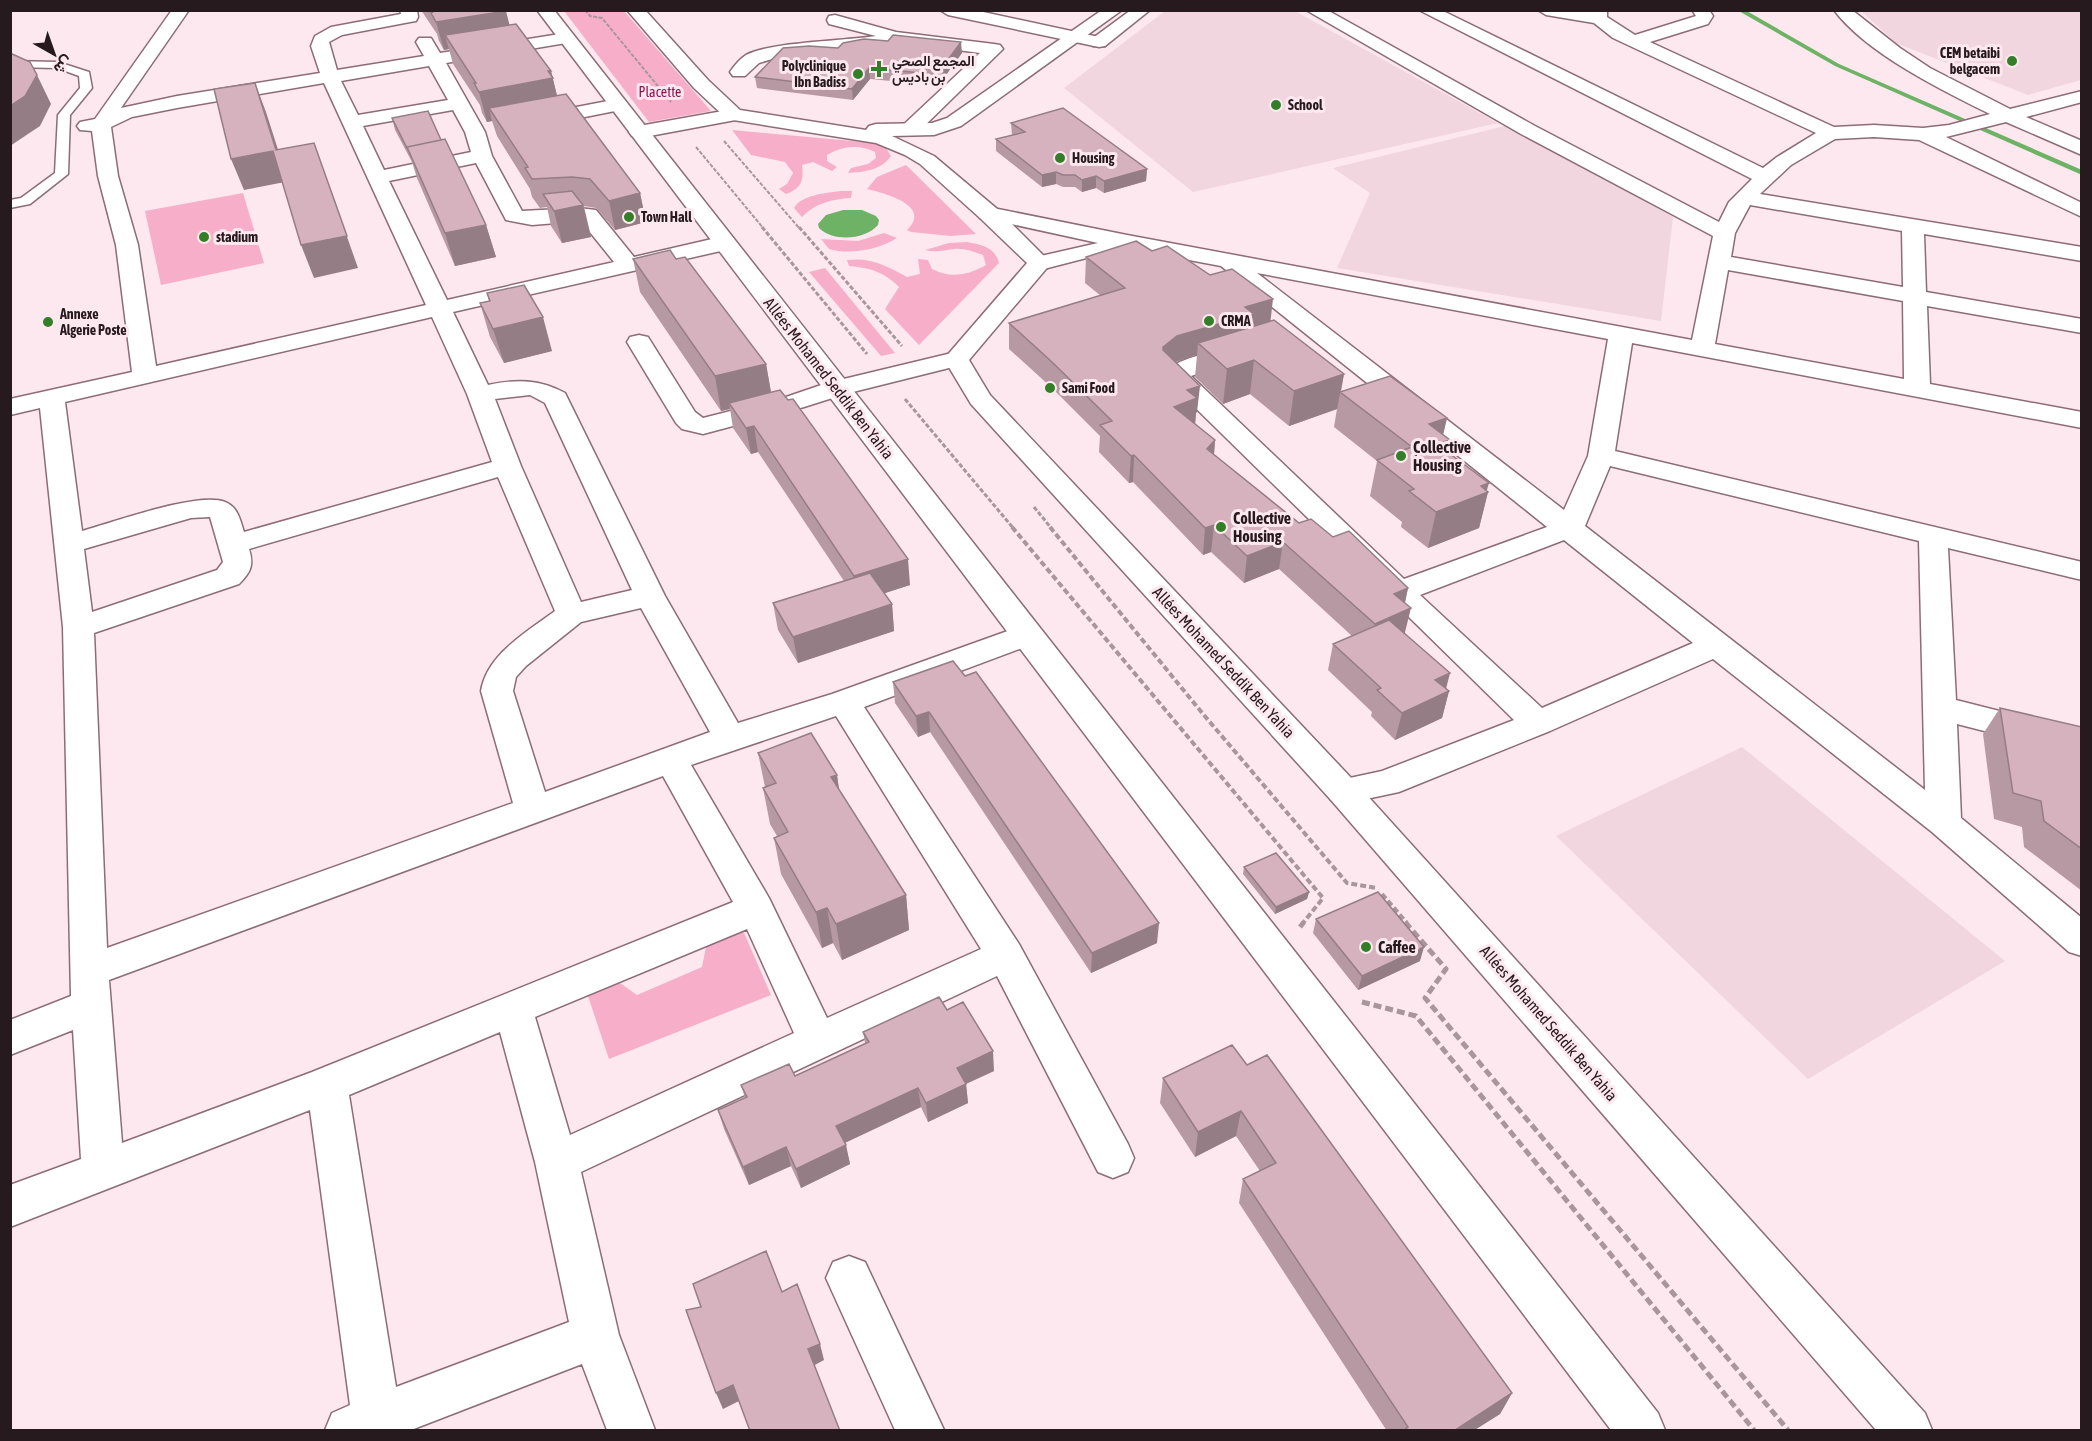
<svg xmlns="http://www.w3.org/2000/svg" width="2092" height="1441" font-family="'Asap Condensed',Vazirmatn,sans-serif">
  <rect width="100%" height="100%" fill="#fee8ef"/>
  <path fill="#f1d6df" d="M1165,11h130l203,112 -305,69 -129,-104z
    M1861,11h220v69l-53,15 -132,-52z
    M1509,125l164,92 -12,104 -324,-53 33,-75 -37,-25z
    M1742,747l263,214 -197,118 -252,-243z"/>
  <path fill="#f7afc9" d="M564,11h60l87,100 -62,11z
    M732,130l142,13 12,5 5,8c-10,14 -26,16 -43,17l3,-5 17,-4 8,-6 -1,-6c-16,-8 -33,-6 -48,3v6l10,6 -5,4 -19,-9 -11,3c2,15 0,23 -16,29l-7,-5 8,-5 6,-11 -8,-11 -34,-7z
    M906,165l70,69 -25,2 -40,-4 -4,-2c26,-25 -24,-37 -40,-41l10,-12z
    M840,191h12l-1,7c-18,1 -36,5 -49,19l-8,-9c7,-13 32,-15 46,-17z
    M243,193l21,70 -103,22 -16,-74z
    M884,233l13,5c-19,12 -47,17 -68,11l-8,-10 37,2z
    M967,242c15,3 28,5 32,21l-80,82 -34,-36 14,-22c-15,-15 -28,-19 -50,-21l-2,-6c24,-3 40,6 60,17l13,-3 -2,-15 10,1 4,9c19,10 36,6 54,-4l-3,-10c-9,-3 -19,-7 -29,-6 -11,1 -17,4 -29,1l24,-7z
    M825,268l70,85 -14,3 -72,-84z
    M742,928l29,67 -162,64 -21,-63 32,-13 17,12 65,-28 5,-25z"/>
  <path fill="#6eb265" d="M843,210h19l14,6 3,4 -1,5c-13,15 -45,17 -59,3l-1,-4 8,-9z"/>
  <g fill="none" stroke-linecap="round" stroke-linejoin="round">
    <path fill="#6eb265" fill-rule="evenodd" d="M1737,10h8l94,54 243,106v5l-247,-109z"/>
    <defs>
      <path id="lane" d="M10,61l48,1 31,10 3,16 -22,27 -2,59 -38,30 -20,4v-8l11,-2 34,-25 3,-58 22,-27 -1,-12 -22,-8 -47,-1z"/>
      <path id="street" d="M172,10h17l-68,98 56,-12 143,-23 -9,-27 4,-10 16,-9 70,-13 -1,-4h17l1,7 -2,4 -6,1 -68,13 -13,7 8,28 87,-14 -8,-14 3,-4h12l9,15 126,-20 6,1 3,4 -3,4 -126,21 39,69 7,24 30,55 57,-3 17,2 38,47 91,-21 8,2 3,5 -3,5 -8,2 -272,62 35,73c29,-6 51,-6 77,8l100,203 73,127 94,-29 184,-66 11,-3 11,3 5,7 -5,7 -174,65 155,237 109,200 6,14 -6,14 -15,6 -15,-6 -101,-196 -416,196 38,163 36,95h-48l-25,-66 -171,66h-86l7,-17 18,-8 -40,-295 -300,117v-42l71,-26 -8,-129 -63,25v-35l61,-24 -8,-369 -23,-219 -30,7v-16l122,-27 -16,-127 -18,-69 -6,-45 -12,-1 -3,-4 3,-4 15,-3zM429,66l19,34 -90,15 -17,-34zM324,83l102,222 -270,61 -18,-121 -20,-69 -7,-49 21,-10 45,-9zM453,110l12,22 6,20 -87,18 -21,-44zM476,163l30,57 26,5 49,-4 33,41 -167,38 -58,-119zM432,317l35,77 25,68 -248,70c-4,-12 -6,-25 -19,-30 -26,-11 -114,21 -143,29l-17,-129zM530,395l15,8 87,187 -51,12 -60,-136 -26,-67zM498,477l57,134c-28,21 -68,43 -74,80l32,112 -406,145 -13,-315 145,-49c12,-12 15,-19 10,-35zM210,517l13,45 -6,8 -125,42 -8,-63 107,-31zM641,608l69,124 -165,60 -32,-101 3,-14 10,-11 55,-44zM836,716l145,233 -154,69 -58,-120 -78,-133zM663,776l70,126 -421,170 -190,71 -13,-163zM747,929l47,104 -224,102 -35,-118zM500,1032l35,130 34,160 -173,65 -47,-292z
        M940,10h34l125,27 6,1 3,4 -3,4 -6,1 -151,-32z
        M1306,10h21l208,116 184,96 10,-20 23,-23 -333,-169h22l322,158 14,-11 39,-24 -203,-95 -19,-15 -48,-8 -8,-5 53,2v-2h16v7l28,18 61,-19 -4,-6h17l4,6 -5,8 -58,18 184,85 40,-2 49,3 26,-3 41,-11c-47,-23 -124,-61 -156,-104h18l48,38 30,20 80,41 72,-18v11l-56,15 56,24v14l-76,-33 -60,15 136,66v14l-163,-77 -45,-3 -39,2 -44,26 -31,29 322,53v14l-158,-27 2,58 156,27v14l-155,-27 3,78 152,28v16l-450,-85 -17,108 467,111v18l-134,-32 8,152 126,32v24l-125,-32 4,94 121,100v38l-13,-4 -137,-120 -219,-173 -163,72 -151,61 -56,12 -12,-4 -5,-9 5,-9 51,-11 132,-51 -347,-340 -4,-5c13,-18 46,-21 66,-27l9,-2 9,2 3,5 -3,5 -56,18 213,203 143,-52 -326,-261 -96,-18 -85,22 -8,-2 -3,-5 3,-5 66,-15 -110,-24 -8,-1 -3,-5 3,-5 8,-1 139,28 565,105 21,-104 -192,-102zM1750,205l152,26 1,56 -172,-30 4,-24zM1728,270l175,31 1,78 -189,-35zM1257,273l351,66 -20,117 -24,54zM1610,466l309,75 6,249 -340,-264zM1564,540l129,103 -151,65 -122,-113z
        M835,15l61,17 98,12 6,1 3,4 -88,86h-14l-3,-4 3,-4 79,-74 -82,-11 -50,9 -69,6 -20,6 -14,13h-12l-3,-4c4,-6 10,-13 16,-17 24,-13 98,-14 130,-19l-47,-12 -2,-4 2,-4z
        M618,99l7,2 2,4 -2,4 -90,18 -7,-2 -3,-4 3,-4 7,-2z
        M734,109l7,2 3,4 -3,4 -102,19 -7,-2 -3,-4 3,-4 7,-2z
        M639,335l9,2 47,75 8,6 83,-21 41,-14 129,-31 9,2 3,5 -3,5 -120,30 -41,13 -101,27 -21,-5 -6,-6 -49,-81 3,-5z
        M849,1256l16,6 79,168h-49l-69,-152 7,-16z"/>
      <path id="secondary" d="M537,10h17l1104,1403 7,17h-54z
        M627,10h18l63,70 32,30 126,20 3,-4 7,-2 56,-1 15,-5 155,-108h20l-161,116 -27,9 -42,1 42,20 62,52 55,55 -82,97 21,35 365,387 570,631 7,17h-56l-545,-630 -360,-396 -27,-45 83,-96 -47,-45 -60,-54 -15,-9 -29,-12 -149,-24 -33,-31z
        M1131,10h19l-45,36h-12l-3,-4 3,-4z"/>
    </defs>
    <use href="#lane" stroke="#8c6c77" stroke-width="3"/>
    <use href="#street" stroke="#8c6c77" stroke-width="3"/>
    <use href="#secondary" stroke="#8c6c77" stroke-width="3"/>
    <path stroke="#a8969c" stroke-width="2" stroke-dasharray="4 1.5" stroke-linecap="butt" d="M585,10l5,6 12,2 69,84
      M724,141l76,88
      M696,147l68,82"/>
    <path stroke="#a8969c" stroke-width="3" stroke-dasharray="4.5 2" stroke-linecap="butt" d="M762,227l105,127
      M799,227l103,119
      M905,399l109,130
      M1034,507l18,22"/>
    <path stroke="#a8969c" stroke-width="4" stroke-dasharray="6 3" stroke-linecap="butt" d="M1012,527l311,371 -20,25
      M1050,527l153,187 144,169 30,5
      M1382,894l25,29"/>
    <path stroke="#a8969c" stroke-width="5" stroke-dasharray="8 4" stroke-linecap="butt" d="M1405,922l41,47 -21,29 363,432
      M1300,927l4,-5
      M1362,1002l54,14 338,414"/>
    <use href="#lane" fill="#fff" fill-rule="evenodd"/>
    <use href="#street" fill="#fff" fill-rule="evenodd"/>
    <use href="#secondary" fill="#fff" fill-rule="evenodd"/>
  </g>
  <path fill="#b799a3" d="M421,10h84l4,15 42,46 6,25 83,97 6,29 -31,8 -19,-22 -12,-2 7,31 -29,6 -11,-17 -4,-19 -7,1 -8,-11 -2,-8 -33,-53 -5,-15 -5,1 -5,-9 -2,-8 -27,-41 -4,-15 -5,1 -5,-9 -2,-7z
    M838,48l124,5 -19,26 -16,-2 -5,7 -52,-5 -17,21 -96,-12 -2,-11z
    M392,118l49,22 45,85 10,32 -41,9 -38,-88 -5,-16 -17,-32z
    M1011,123l136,46 -1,12 -42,12 -8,-5 -14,4 -7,-5h-12l-7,-3 -14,3 -46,-36v-12l16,-4z
    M1152,251l118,70 74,53 -3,18 106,26 -4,17 7,5 -3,12 41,40 -9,36 -51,20 -27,-21 1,-5 -32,-26 7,-35 -43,-34 3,-18 -48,17 -39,-32 -27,10 -28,-27 2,-22 -22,7 22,50 -1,1 -1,11 20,16 -1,15 85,68 34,14 75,51 -3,15v30l41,56 3,2 -7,27 -47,22 -24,-24 1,-4 -44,-42 5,-26 19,-8 -73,-67 -35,14 -33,-31 -8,3 -70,-73 -4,1 -30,-31 1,-16 -48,-48 -43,-39v-26l92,-27 -16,-13 1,-26z
    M633,259h43l90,105 5,28 139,193 -26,8 8,11 2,27 -96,32 -20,-33 -5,-27 71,-22 -86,-129 -7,2 -18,-26 -3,-19 -9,2 -81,-119z
    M487,293l65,58 -48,12 -14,-26 -10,-34 9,-2z
    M965,676l192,267 -66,30 -161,-241 -12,5 -23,-34 -2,-21z
    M2000,708l82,19v164l-58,-44 -2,-20 -28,-8 -11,-85z
    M758,753l79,22 2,15 67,105 3,35 -67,30 -9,-17 -11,5 -41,-74 -7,-36 3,-2 -7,-12 -7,-36 2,-1z
    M1244,867l65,25 -2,7 -32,15 -32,-40z
    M1316,919l104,42 -62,29 -45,-57z
    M947,1010l47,61 -28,13 2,19 -40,19 -7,-15 -76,36 5,21 -49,24 -10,-22 -42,19 -25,-56 -6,-19 27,-12 -4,-13 54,-9 70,-33 -2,-11z
    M1247,1065l265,328 -12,21 -27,17h-86l-148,-228 4,-24 17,-8 -24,-35 -41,21 -35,-54 3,-25z"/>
  <path fill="#957d85" d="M506,11l7,28 -68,-4 4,14 -5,1 -8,-28z
    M961,42l1,11 -19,26 -1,-11z
    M926,66l1,11 -5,7 -1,-11z
    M869,68l1,11 -17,21 -1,-11z
    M551,71l9,37h-71l3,13 -5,1 -8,-30z
    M37,75l14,29 -11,22 -30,20v-40z
    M255,83l11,29 22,69 -12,-31z
    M314,143l44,125 -44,10 -13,-33z
    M273,151l12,31 -41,8 -13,-31z
    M1147,169l-1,12 -42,12v-12z
    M1056,172v12l-14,3v-12z
    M1096,176v12l-14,4v-12z
    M640,193l6,29 -31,8 -6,-29z
    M583,205l8,32 -29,6 -8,-32z
    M486,225l10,32 -41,9 -10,-33z
    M1273,299l-3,26 -72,18 -1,12 -22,7 -13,11 1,-26 14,-11 68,-29z
    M543,317l9,34 -48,12 -11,-34z
    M1254,360l-4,34 -27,10 4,-35z
    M766,364l6,34 -43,5 1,6 -9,2 -6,-35z
    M1344,374l-7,35 -48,17 5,-35z
    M1200,386l-3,26 -1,1 -1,12 -21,-18 13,-17z
    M1447,418l-6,25 9,-3 -8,35 -13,-51z
    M754,426l4,26 -7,2 -5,-26z
    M1215,440l-2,27 -6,-18z
    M1134,455l-1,27 -4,1 2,-27z
    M1489,483l-3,10 2,-1 -9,36 -51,20 8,-36 45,-26z
    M1214,525l-3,27 -8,3 2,-27z
    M1283,542l-4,27 -35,14 3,-27z
    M908,559l2,26 -52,17 -4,-26z
    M1408,588l-5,23 8,-3 -7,28 -35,15 6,-27 19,-30z
    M892,604l2,27 -96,32 -5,-26z
    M1450,673l-5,20 4,-2 -7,27 -47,22 7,-27 33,-33z
    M929,712l1,20 -12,5 -2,-21z
    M837,775l5,36 -11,-34z
    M1309,892l-2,7 -32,15 1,-7z
    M906,895l3,35 -67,30 -6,-36z
    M827,908l6,35 -11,5 -6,-36z
    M1159,923l-2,20 -66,30 1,-20z
    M1424,947l-4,14 -62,29 4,-14z
    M993,1051l1,20 -35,16 -2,-19z
    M966,1084l2,19 -40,19 -2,-19z
    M918,1088l3,19 -81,38 -4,-19z
    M1241,1111l-5,25 -41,21 3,-25z
    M846,1145l4,19 -49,24 -5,-19z
    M786,1147l5,19 -42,19 -6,-18z
    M820,1344l4,16 -11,6 -5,-17z
    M733,1385l6,16 -16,8 -7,-16z
    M1512,1393l-12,21 -27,17h-20z"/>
  <path fill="#d5b2be" stroke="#957d85" stroke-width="1.5" d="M432,10h73l1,1 -70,11 -5,-9 2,-1z
    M516,24l35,47h-3l5,7 -74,14 -5,-9h2l-31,-48z
    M893,35l68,7 -19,26 -16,-2 -5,7 -52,-5 -17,21 -97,-12 28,-29 26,-2 29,2 5,-5 21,-4 24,2z
    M10,53l20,9 7,13 -12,21 -15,10z
    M255,83l21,67 38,-7 33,93 -46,9 -28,-94 -42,8 -17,-70z
    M566,94l74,99 -31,8 -19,-22 -18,-2 -40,2 -7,-11 3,-1 -39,-59z
    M1063,108l84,61 -43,12 -8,-5 -14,4 -7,-5h-12l-7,-3 -14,3 -46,-36 29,-7 -14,-9z
    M428,111l13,29 -34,7 1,3 -16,-32z
    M445,139l41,86 -41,8 -38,-86z
    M572,191l11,14 -29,6 -11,-17z
    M1136,241l16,10 15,-5 43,29 22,-6 41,30 -28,8 9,7 -77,22 -14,11v3l37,36 -13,4 10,8 -23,9 41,33 -8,9 92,74 12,-4 22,18 16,-6 59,57 -14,6 17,14 -36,16 -92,-82 -36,14 -33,-31 -9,3 -71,-73 -3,1 -31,-31 12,-4 -60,-59 -43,-39 116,-35 -39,-31z
    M670,250l6,9 9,-2 81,107 -51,12 -82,-117z
    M524,285l19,32 -50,12 -13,-26 10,-2 -3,-8z
    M1274,320l70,54 -50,17 -40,-31 -27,9 -29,-26z
    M1390,376l57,42 -18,6 21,16 -13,4 52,39 -8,3 7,6 -52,20 -27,-21 5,-2 -37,-29 35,-13 -72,-55z
    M780,390l8,10 5,-1 115,160 -54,17 -100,-150 -8,2 -17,-25z
    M870,573l22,31 -99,33 -20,-34z
    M1389,620l61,53 -15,7 14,11 -47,22 -25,-23 4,-2 -48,-44z
    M953,661l12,15 11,-4 183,251 -67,30 -163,-241 -13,4 -23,-34z
    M2000,708l82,19v122l-38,-28 -3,-20 -28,-8z
    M811,733l26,42 -6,2 75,118 -70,29 -9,-16 -11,4 -42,-74 14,-6 -25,-44 13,-5 -18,-30z
    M1276,853l33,39 -33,15 -32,-40z
    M1378,892l46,55 -62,29 -46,-57z
    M939,997l8,13 16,-8 30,49 -36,17 9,16 -40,19 -8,-15 -82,38 10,19 -50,24 -10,-22 -43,20 -25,-57 29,-13 -6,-12 48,-21 6,12 74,-34 -6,-10z
    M1232,1045l15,20 20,-10 245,338 -58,38h-51l5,-4 -165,-248 33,-16 -35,-52 -43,21 -35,-54z
    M766,1251l16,41 15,-8 23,60 -12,5 32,82h-90l-17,-46 -17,8 -30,-83 15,-3 -8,-23z"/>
  <g fill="#327f28" stroke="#fee8ef" stroke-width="2">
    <circle cx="2012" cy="61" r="6"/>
    <path d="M876 60h6v6h6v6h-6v6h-6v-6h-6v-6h6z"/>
    <circle cx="858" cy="74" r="6"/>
    <circle cx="1276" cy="105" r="6"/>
    <circle cx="1060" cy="158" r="6"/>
    <circle cx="629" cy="217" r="6"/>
    <circle cx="204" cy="237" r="6"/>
    <circle cx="1209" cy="321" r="6"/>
    <circle cx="48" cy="322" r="6"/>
    <circle cx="1050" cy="388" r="6"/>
    <circle cx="1401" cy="456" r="6"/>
    <circle cx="1221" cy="527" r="6"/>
    <circle cx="1366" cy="947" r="6"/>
  </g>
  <g text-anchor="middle" stroke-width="6" stroke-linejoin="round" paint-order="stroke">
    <g font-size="14" font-weight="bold" fill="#261a1e" stroke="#fee8ef" text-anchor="start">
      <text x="2000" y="58" text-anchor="end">CEM betaibi<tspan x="2000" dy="16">belgacem</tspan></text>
      <text x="892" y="66">المجمع الصحي<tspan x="892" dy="16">بن باديس</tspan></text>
      <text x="846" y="71" text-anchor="end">Polyclinique<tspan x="846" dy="16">Ibn Badiss</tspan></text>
      <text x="1288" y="110">School</text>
      <text x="1072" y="163">Housing</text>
      <text x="641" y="222">Town Hall</text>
      <text x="216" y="242">stadium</text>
      <text x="60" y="319">Annexe<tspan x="60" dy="16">Algerie Poste</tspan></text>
      <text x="1221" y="326">CRMA</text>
      <text x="1062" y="393">Sami Food</text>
    </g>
    <g font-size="14" fill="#8a1251" stroke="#fee8ef">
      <text x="660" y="97">Placette</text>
    </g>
    <g font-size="16" fill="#261a1e" stroke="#fee8ef">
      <text transform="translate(829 378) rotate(52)" y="6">Allées Mohamed Seddik Ben Yahia</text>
      <text transform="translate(1224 662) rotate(47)" y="6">Allées Mohamed Seddik Ben Yahia</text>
      <text transform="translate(1549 1023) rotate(49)" y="6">Allées Mohamed Seddik Ben Yahia</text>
    </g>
    <g font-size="16" font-weight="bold" fill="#261a1e" stroke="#fee8ef" text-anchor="start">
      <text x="1413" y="453">ِCollective<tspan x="1413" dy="18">Housing</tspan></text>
      <text x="1233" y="524">Collective<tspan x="1233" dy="18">Housing</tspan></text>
      <text x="1378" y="953">Caffee</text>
    </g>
  </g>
  <rect width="2092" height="1441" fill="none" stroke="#261a1e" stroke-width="24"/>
  <g transform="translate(54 54) rotate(140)" stroke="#fee8ef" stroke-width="4.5" paint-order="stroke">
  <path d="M0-4.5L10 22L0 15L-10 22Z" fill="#261a1e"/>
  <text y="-9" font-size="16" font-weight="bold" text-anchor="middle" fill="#261a1e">ش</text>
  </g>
</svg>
